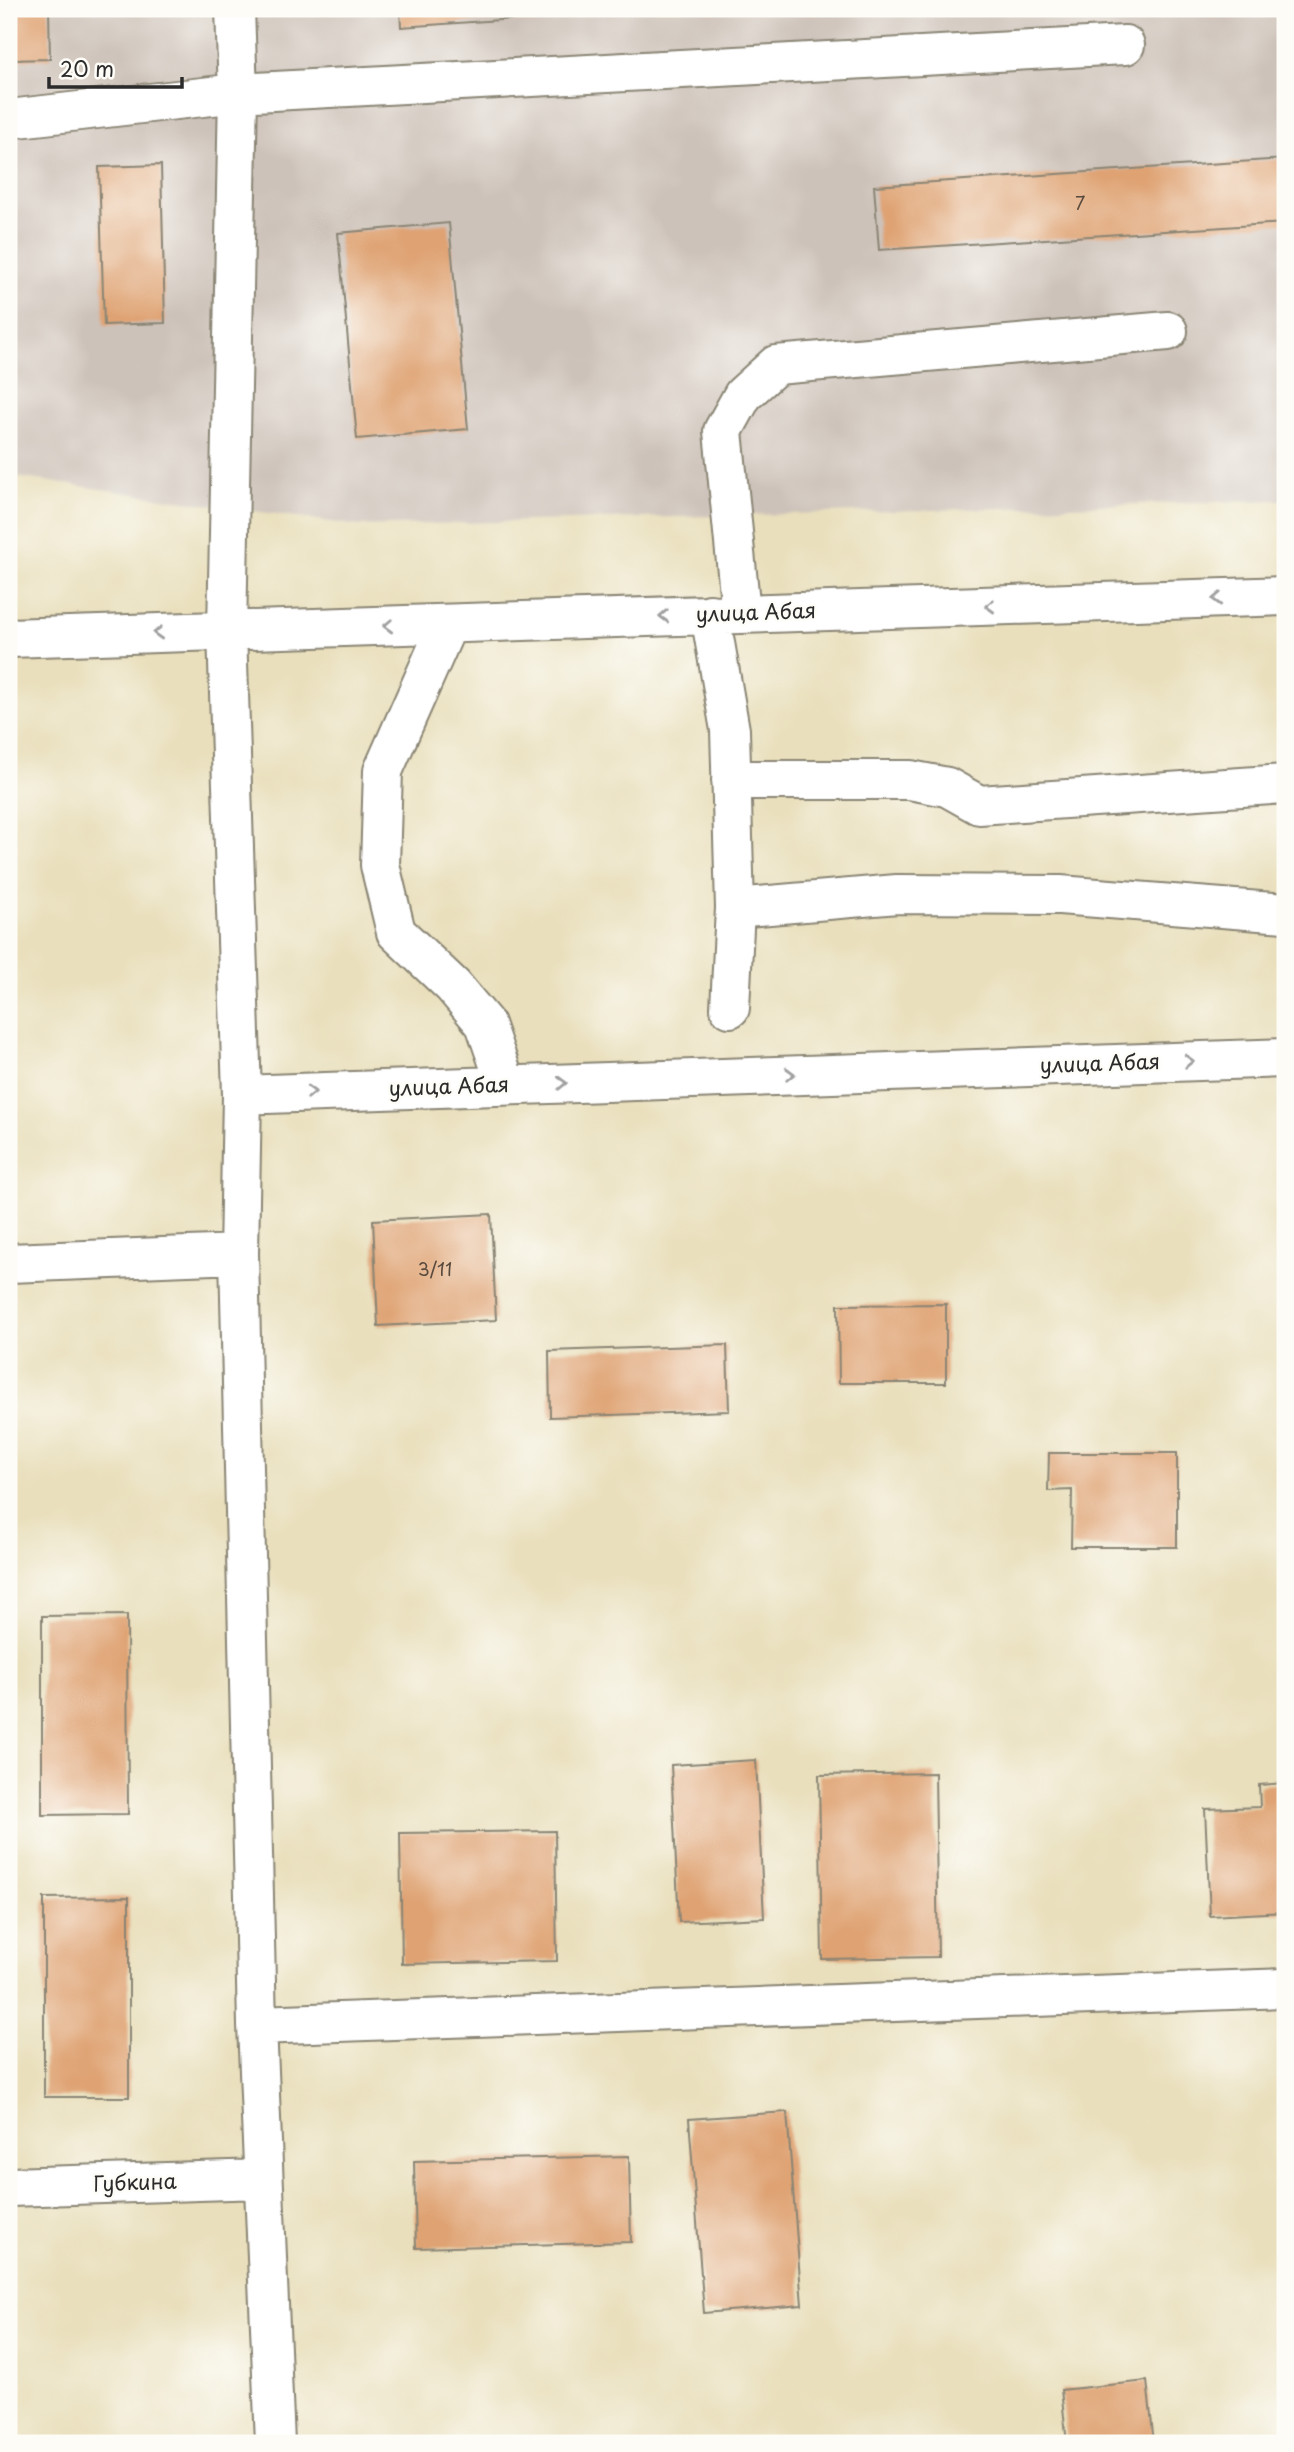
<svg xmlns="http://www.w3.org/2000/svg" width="1294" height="2452" font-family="'Playpen Sans',sans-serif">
  <rect width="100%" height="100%" fill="#fdfcf7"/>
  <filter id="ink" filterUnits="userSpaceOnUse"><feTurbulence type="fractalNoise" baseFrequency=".0143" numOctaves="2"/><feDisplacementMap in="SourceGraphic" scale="14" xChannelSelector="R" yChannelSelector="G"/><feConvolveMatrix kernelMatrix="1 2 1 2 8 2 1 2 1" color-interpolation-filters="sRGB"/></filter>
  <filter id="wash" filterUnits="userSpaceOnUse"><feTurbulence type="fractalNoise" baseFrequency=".00686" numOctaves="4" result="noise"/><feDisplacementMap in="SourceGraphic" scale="28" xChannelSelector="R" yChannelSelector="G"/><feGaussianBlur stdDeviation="1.57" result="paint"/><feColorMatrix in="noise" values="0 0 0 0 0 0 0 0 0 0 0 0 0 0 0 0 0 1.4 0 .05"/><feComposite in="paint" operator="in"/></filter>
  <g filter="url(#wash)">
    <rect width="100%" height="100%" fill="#e9dfbc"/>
    <path fill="#cdc2b9" d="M9,9h1276v491l-926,26 -350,-50z"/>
    <g id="blocks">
      <path fill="#dfa373" d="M9,9h40l1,50 -41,1z
        M400,9h211l1,3 -211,15z
        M1285,159v64l-406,27 -5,-64z
        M161,165l4,158 -61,2 -5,-158z
        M449,223l19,206 -111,10 -19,-206z
        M491,1214l5,106 -118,6 -5,-106z
        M946,1304v79h-107l-1,-78z
        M727,1345l2,66 -179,6 -1,-66z
        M1049,1453h128v94h-106l1,-57 -24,1z
        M127,1615l1,199 -86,1v-199z
        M756,1760l8,158 -85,4 -8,-157z
        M935,1773l3,184 -116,2 -3,-184z
        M1285,1783v129l-75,4 -5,-107 55,-2 -1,-22z
        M555,1831l2,130 -155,3 -2,-131z
        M129,1897v200h-85v-199z
        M1283,2098h2v60h-3z
        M787,2112l15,193 -98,8 -15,-194z
        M629,2156l2,86 -215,6 -2,-87z
        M1147,2381l7,62h-87l-6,-53z"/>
    </g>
  </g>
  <g filter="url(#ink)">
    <use href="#blocks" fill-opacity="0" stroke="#8a8574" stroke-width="2"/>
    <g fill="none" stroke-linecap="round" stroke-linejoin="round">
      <defs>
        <path id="minor" d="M235,9l3,84 -11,538 15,464 -3,159 18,771 18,418
          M9,119l229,-26 887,-48
          M741,613l-18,-182 20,-36 33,-30 392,-34
          M710,614l20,116 5,178 -5,100
          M448,624l-65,147 -3,94 16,67 57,54 32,38 21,61
          M9,638l1276,-42
          M731,780h179l37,7 32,18 306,-21
          M735,908l162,-14 163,1 225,18
          M242,1095l1043,-37
          M9,1263l230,-9
          M257,2025l1028,-37
          M9,2187l253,-8"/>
      </defs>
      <use href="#minor" stroke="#8a8574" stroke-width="42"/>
      <use href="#minor" stroke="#fff" stroke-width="38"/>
    </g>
    <defs><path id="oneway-chevron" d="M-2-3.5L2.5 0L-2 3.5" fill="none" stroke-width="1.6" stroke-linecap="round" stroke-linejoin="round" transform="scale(1.75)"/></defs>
    <g stroke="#a0a0a0">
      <use href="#oneway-chevron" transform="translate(1217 599) rotate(178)"/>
      <use href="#oneway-chevron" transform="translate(990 606) rotate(178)"/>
      <use href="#oneway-chevron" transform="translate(664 616) rotate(178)"/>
      <use href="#oneway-chevron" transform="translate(388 626) rotate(178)"/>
      <use href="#oneway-chevron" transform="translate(158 633) rotate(178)"/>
      <use href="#oneway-chevron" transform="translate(1189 1061) rotate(-2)"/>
      <use href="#oneway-chevron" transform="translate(790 1074) rotate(-2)"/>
      <use href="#oneway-chevron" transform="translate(562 1083) rotate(-2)"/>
      <use href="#oneway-chevron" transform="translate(311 1092) rotate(-2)"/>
    </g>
  </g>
  <g text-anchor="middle" stroke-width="5" stroke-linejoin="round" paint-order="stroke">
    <g font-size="18" fill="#58493d">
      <text x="1080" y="210">7</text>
      <text x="435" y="1276">3/11</text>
    </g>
    <g font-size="21" fill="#2b2b2b" stroke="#fdfcf7">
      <text transform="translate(756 613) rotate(-2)" y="7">улица Абая</text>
      <text transform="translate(1100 1064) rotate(-2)" y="7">улица Абая</text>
      <text transform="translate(449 1087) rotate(-2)" y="7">улица Абая</text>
      <text transform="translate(135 2183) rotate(-2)" y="7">Губкина</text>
    </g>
  </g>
  <rect width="1294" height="2452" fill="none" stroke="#fdfcf7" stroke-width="35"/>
  <path d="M49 77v10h133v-10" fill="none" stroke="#2b2b2b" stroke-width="3.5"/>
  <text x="60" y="77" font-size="21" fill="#2b2b2b" stroke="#fdfcf7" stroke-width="5" paint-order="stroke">20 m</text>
</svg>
